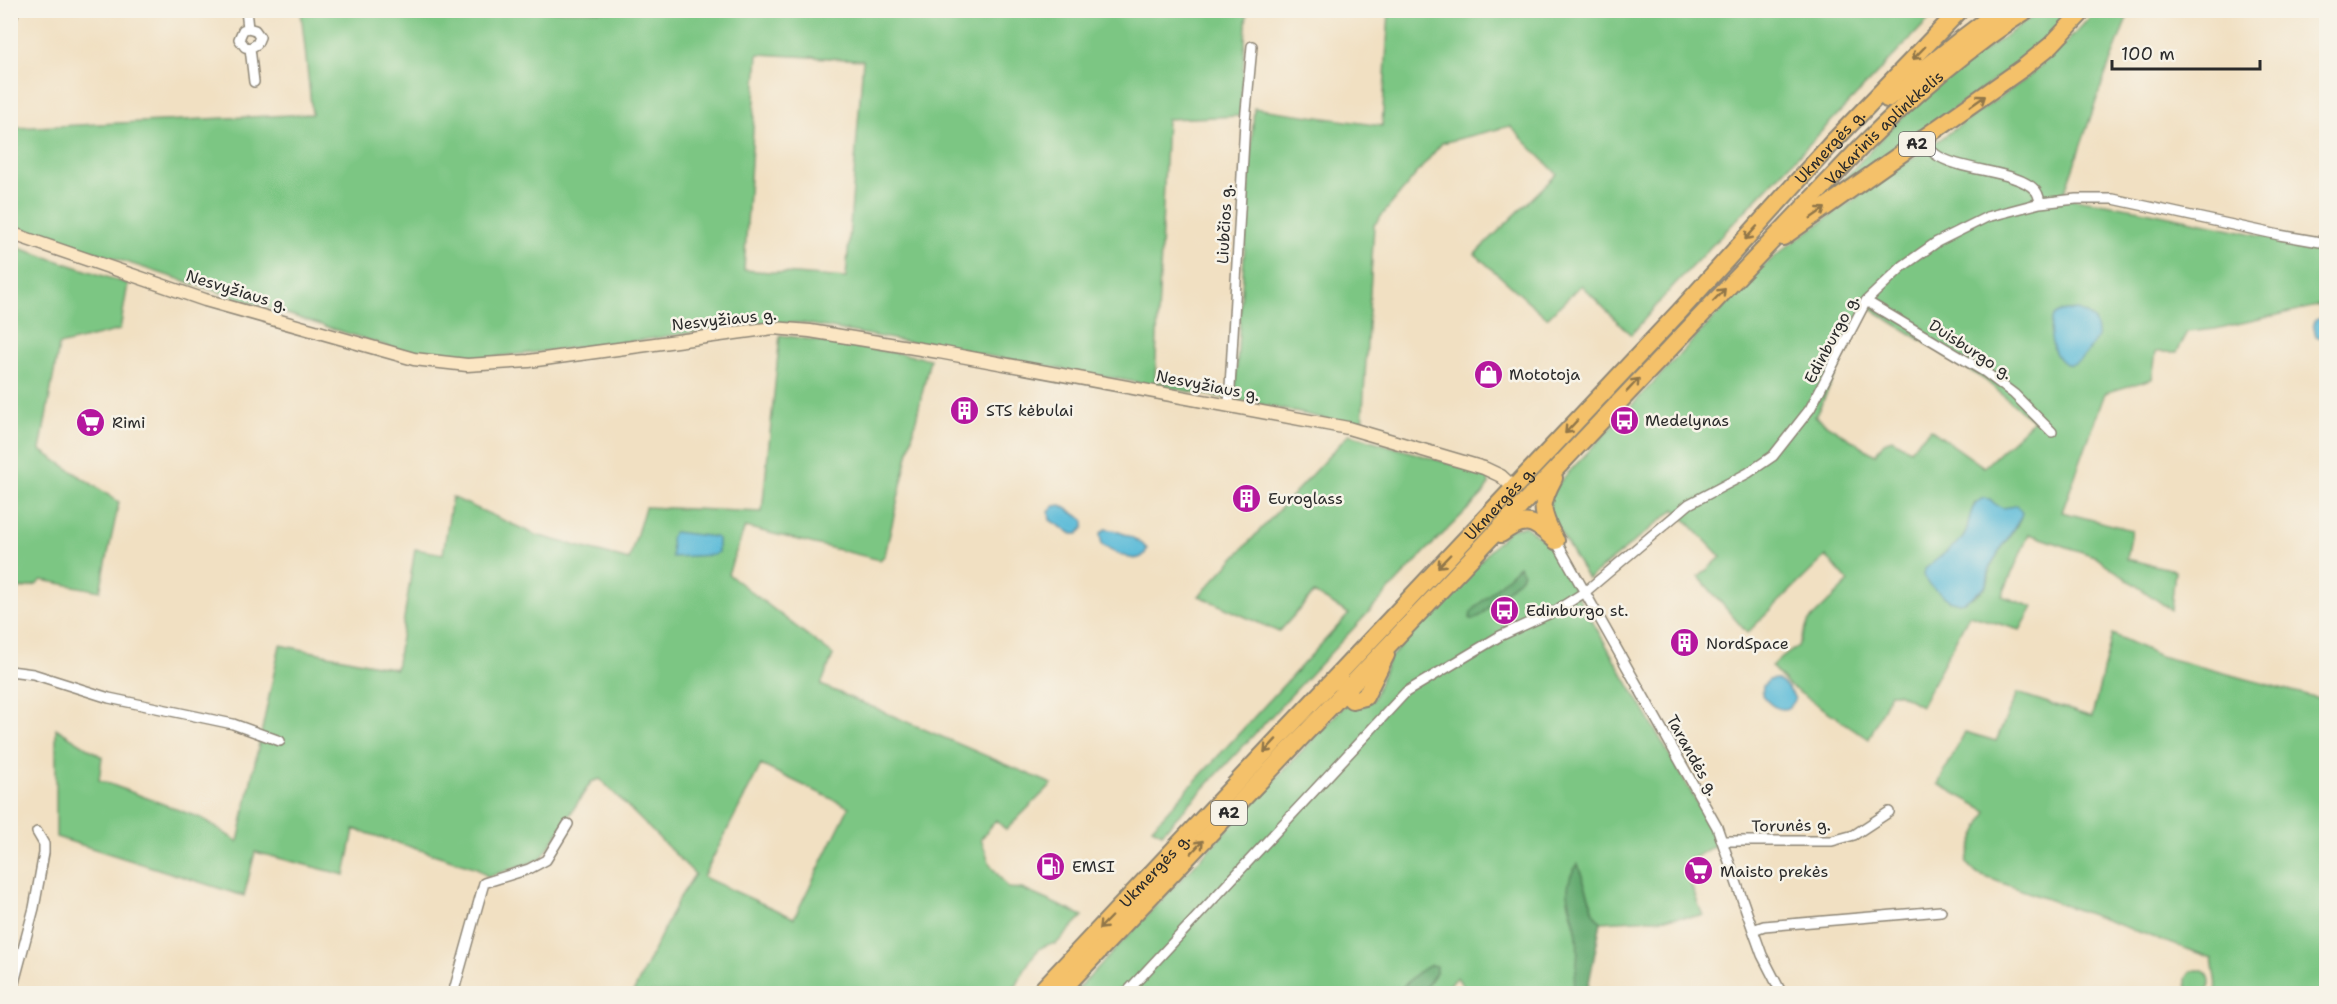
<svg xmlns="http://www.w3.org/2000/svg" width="2337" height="1004" font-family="'Shantell Sans',sans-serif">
  <rect width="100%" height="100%" fill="#f7f3e8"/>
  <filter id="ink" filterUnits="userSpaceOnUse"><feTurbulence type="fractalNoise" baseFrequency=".0167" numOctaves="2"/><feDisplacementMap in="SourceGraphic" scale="12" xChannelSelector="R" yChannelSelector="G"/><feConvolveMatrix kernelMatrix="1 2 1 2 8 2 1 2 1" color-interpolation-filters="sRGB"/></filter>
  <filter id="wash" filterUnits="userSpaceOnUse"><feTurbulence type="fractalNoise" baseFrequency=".008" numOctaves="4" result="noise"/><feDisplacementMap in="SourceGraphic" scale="24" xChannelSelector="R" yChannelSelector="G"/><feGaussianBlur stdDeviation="1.35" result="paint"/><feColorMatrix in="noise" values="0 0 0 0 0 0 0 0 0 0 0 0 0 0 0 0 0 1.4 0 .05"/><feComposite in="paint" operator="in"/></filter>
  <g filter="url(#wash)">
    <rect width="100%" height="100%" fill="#f1e0c2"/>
    <path fill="#7cc683" stroke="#547857" stroke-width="1.5" fill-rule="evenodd" d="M301,11h946l-7,105 -73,3 -12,262 80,12 19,-285 128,18 7,-115h548l-264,275 -42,49 -50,-50 -34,33 -72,-64 82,-80 -47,-48 -68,17 -68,82 -12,202 -103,-23 -457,-81h-51l-101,16 -164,19 -44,-2 -37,-4 -394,-127 -1,-56 5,-41 297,-14zM758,54l105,6 -17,218 -102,-8z
      M2041,11h32l-36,36 -46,36 -165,115 68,-73 54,-49z
      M2096,11h37l-4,2 -26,68 -40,116 78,13 147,31 38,6v57l-111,25 -27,3 -11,20h-21l-4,27 -47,14 -43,119 70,18 -5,29 48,11 -4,40 -77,-54 -65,-22 -27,62 31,11 -13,23 -51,-15 -48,91 -23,-13h-8l-21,46 -81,-54 -17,-19 27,-20 11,-25 40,-39 -23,-26 -79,77 -48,-56 22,-20 -46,-48 -87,70 -40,-67 4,-22 209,-222 28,-23 237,-166 37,-33zM1868,307l117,73 48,41 -49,46 -54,-38 -20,21 -18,-11 -9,4 -8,12 -60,-38c18,-36 34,-74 53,-110zM1988,499c8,6 15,14 26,6l6,15c-8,15 -20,28 -28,44 -4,6 -2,12 -4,18 -5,13 -27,23 -39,18l13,-61c8,-11 7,-25 13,-36z
      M10,245l118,39 -8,46 -61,15 -19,105 79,52 -19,89 -58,-11 -6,5 -25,6z
      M780,335l112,17 38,7 -45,196 -5,5 -135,-33 -17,47 105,81 -12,30 231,99 -46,46 -10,-10 -15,19 9,25 18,24 14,1 61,27 -27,28c-24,-3 -33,34 -44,49h-379l45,-93 17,-26 -95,-95 -9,3 -50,77 -53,18 -11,-9 -123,-39 -9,46 -90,-23 -11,44 -188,-59v-109l46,29 -3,23 104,39 35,23 42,-197 116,24 19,-120 28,5 9,-57 84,38 93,25 16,-53 117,5zM761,765l88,42 -55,111 -91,-41z
      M1349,434l133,39 6,4 1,7 -6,10 -59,59 -262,280 -10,-5 197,-214 -35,-21 -35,39 -80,-36z
      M1525,526l22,17 162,280 9,20 -35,22 20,51 -102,6 -6,-7 -17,-50 -10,35 9,33 2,28 -7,32h-105l-10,-16 -17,16h-19l15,-20 -18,-1 -21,21 -324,1 272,-289 9,3 7,-1 12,-7 16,-41 120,-129z
      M2112,634l48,22 166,44v293h-109l-5,-35 -235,-84 -11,-11 8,-25 13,-27 -49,-27 27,-52 31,9 21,-48 75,24z
      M2186 982a12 12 0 1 1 24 0a12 12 0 1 1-24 0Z"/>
    <path fill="#65ab71" stroke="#486b4e" stroke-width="1.5" d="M1519,566l4,6 -2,5 -41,39 -7,4 -3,-1 1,-7z
      M1578,864l17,51 6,7 -14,71h-15c4,-19 7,-36 5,-56 -2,-28 -20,-47 1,-73z
      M1431,965l5,1v7l-15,20h-24l21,-21z"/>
    <path fill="#59bad8" stroke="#427282" stroke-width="1.5" d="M2078,310c14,5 20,13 19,28 -5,7 -10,17 -17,22 -25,20 -37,-35 -25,-45 6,-5 16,-4 23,-5z
      M2321,318h5v22l-10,-4 -3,-12 2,-4z
      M1984,498c18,6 10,14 33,7l5,8 -2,6 -30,47 -3,17 -3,5 -20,14 -5,1 -10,-3 -21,-16 -4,-9 1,-6 37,-30c10,-13 4,-34 22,-41z
      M1061,505l23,15v7l-6,7h-6l-22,-14 -1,-8 5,-6z
      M1105,529c12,1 35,10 42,20 -7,21 -32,2 -45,-4l-2,-11z
      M674,532l41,5 3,2v13l-4,3 -42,2 -1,-20z
      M1776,679c8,4 17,13 19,21 -9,17 -24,7 -33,-5l1,-9 6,-6z"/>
  </g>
  <g filter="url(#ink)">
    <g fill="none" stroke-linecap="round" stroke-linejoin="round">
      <defs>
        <path id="street" d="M246,10l2,18
          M248,28l7,2 5,7 -3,7 -7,4
          M248,28l-5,2 -4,9 6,8 5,1
          M250,48l4,34
          M1924,139c3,5 7,11 11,15 25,18 82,16 100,36 4,4 4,8 5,13
          M1866,301l119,71 29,22 38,38
          M1229,405l16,-283 7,-76
          M1556,541l161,286 36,103 9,25 20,39
          M10,671l23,3 76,24 124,26 47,17
          M1723,841h109l22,-6 35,-23
          M1753,930l11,-4 177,-15
          M11,994l23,-86 10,-55v-9l-7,-12
          M453,994l31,-111 45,-14 17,-9 22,-36
          M1125,994l281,-302 94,-56 55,-25 30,-19 104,-88 59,-31 25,-17 37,-47 56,-108 37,-35 34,-24 50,-25 53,-14 36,-4h37l166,36 47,8"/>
        <path id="secondary" d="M10,19l3,-9
          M10,233l195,67 209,59 53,6 62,-4 244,-33 37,3 129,21 409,76 136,40 17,8 13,12"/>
        <g id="highway">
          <path d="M1887,99l72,-58 41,-31"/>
          <path d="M1783,237l240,-169 28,-23 33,-35"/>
          <path d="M1501,534c25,-19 33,-13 55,7"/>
          <path d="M1554,537c-14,-27 -14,-33 0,-59"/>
          <path d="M1342,683l2,9 8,8 13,-3 21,-42"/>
          <path id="s1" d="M1038,994l642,-683 152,-168 128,-133"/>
          <path id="s2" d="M1058,994l803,-847c51,-51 105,-98 166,-137"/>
        </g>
      </defs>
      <use href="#street" stroke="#8e8676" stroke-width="12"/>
      <use href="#secondary" stroke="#8e8676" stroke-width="15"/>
      <use href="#highway" stroke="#8e8676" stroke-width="20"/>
      <use href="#street" stroke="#fff" stroke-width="9"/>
      <use href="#secondary" stroke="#fbe6c3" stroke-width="12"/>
      <use href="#highway" stroke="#f4c16a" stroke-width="16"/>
    </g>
    <defs><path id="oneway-shaft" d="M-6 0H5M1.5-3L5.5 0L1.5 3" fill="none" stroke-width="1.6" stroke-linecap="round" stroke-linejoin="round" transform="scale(1.5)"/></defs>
    <g stroke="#90764a">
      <use href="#oneway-shaft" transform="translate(1919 53) rotate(134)"/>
      <use href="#oneway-shaft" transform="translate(1978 101) rotate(-35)"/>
      <use href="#oneway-shaft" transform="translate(1818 213) rotate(-35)"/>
      <use href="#oneway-shaft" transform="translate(1751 233) rotate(132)"/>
      <use href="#oneway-shaft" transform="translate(1719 295) rotate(-46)"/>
      <use href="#oneway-shaft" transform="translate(1633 385) rotate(-47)"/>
      <use href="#oneway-shaft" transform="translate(1571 427) rotate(133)"/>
      <use href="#oneway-shaft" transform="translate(1444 561) rotate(134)"/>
      <use href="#oneway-shaft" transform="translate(1270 746) rotate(133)"/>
      <use href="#oneway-shaft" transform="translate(1197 847) rotate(-47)"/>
      <use href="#oneway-shaft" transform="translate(1105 923) rotate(134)"/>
    </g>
  </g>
  <defs>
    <symbol id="shop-disc" viewBox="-11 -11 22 22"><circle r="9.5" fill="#b5179e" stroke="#f7f3e8"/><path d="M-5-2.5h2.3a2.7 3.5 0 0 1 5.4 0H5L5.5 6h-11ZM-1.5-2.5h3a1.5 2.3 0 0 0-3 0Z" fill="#fff"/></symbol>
    <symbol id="building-disc" viewBox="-11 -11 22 22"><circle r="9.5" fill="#b5179e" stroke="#f7f3e8"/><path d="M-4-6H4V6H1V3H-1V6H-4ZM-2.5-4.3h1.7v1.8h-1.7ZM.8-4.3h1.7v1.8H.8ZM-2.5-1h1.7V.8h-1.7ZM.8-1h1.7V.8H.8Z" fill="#fff"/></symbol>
    <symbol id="bus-disc" viewBox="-11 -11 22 22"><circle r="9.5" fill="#b5179e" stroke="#f7f3e8"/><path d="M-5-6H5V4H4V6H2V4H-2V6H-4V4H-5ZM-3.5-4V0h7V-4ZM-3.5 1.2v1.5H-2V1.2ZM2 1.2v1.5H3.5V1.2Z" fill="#fff"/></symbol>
    <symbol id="supermarket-disc" viewBox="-11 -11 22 22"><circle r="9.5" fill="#b5179e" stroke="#f7f3e8"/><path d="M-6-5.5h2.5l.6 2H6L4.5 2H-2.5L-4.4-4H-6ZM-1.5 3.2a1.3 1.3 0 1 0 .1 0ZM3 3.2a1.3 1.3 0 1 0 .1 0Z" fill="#fff"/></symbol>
    <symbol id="fuel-disc" viewBox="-11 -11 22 22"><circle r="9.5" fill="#b5179e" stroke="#f7f3e8"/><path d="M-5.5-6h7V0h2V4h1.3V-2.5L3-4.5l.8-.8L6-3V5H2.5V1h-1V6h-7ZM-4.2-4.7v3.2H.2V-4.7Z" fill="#fff"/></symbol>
  </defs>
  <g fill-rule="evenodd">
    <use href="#shop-disc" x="1472" y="358" width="33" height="33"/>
    <use href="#building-disc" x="948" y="394" width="33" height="33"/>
    <use href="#bus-disc" x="1608" y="404" width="33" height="33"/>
    <use href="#supermarket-disc" x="74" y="406" width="33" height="33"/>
    <use href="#building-disc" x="1230" y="482" width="33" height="33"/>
    <use href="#bus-disc" x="1488" y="594" width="33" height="33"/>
    <use href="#building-disc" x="1668" y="626" width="33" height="33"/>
    <use href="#fuel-disc" x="1034" y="850" width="33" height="33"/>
    <use href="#supermarket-disc" x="1682" y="854" width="33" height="33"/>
  </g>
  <g text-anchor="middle" stroke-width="5" stroke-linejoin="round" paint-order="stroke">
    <g fill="#f7f3e8" stroke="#686764" stroke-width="1.5">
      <rect x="1899" y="132" width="36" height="24" rx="4.5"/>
      <rect x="1211" y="801" width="36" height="24" rx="4.5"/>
    </g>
    <g font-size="15" font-weight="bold" fill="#2b2b2b">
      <text x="1917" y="149">A2</text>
      <text x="1229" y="818">A2</text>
    </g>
    <g font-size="16" fill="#2b2b2b" stroke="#f7f3e8">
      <text dy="6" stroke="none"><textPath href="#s2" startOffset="1197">Vakarinis aplinkkelis</textPath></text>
      <text dy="6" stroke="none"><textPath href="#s1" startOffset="1160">Ukmergės g.</textPath></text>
      <text transform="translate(1224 224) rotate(-87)" y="6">Liubčios g.</text>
      <text transform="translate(237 290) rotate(17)" y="6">Nesvyžiaus g.</text>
      <text transform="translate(724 319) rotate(-6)" y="6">Nesvyžiaus g.</text>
      <text transform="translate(1831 339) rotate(-62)" y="6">Edinburgo g.</text>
      <text transform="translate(1971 349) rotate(33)" y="6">Duisburgo g.</text>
      <text transform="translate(1208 385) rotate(11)" y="6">Nesvyžiaus g.</text>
      <text dy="6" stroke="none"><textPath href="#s1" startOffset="674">Ukmergės g.</textPath></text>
      <text transform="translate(1693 755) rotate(61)" y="6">Tarandės g.</text>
      <text transform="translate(1791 825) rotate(-1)" y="6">Torunės g.</text>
      <text dy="6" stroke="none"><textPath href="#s1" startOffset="170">Ukmergės g.</textPath></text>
    </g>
    <g font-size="16" fill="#2b2b2b" stroke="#f7f3e8" text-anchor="start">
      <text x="1509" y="380">Mototoja</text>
      <text x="986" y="416">STS kėbulai</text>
      <text x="1645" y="426">Medelynas</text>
      <text x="112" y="428">Rimi</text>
      <text x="1268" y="504">Euroglass</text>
      <text x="1526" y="616">Edinburgo st.</text>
      <text x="1706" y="649">NordSpace</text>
      <text x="1072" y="872">EMSI</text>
      <text x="1720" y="877">Maisto prekės</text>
    </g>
  </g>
  <rect width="2337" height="1004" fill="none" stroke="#f7f3e8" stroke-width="36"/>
  <path d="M2112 60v9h148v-9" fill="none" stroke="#2b2b2b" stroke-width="3"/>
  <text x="2121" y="60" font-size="18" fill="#2b2b2b" stroke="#f7f3e8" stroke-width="4.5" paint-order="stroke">100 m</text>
</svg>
